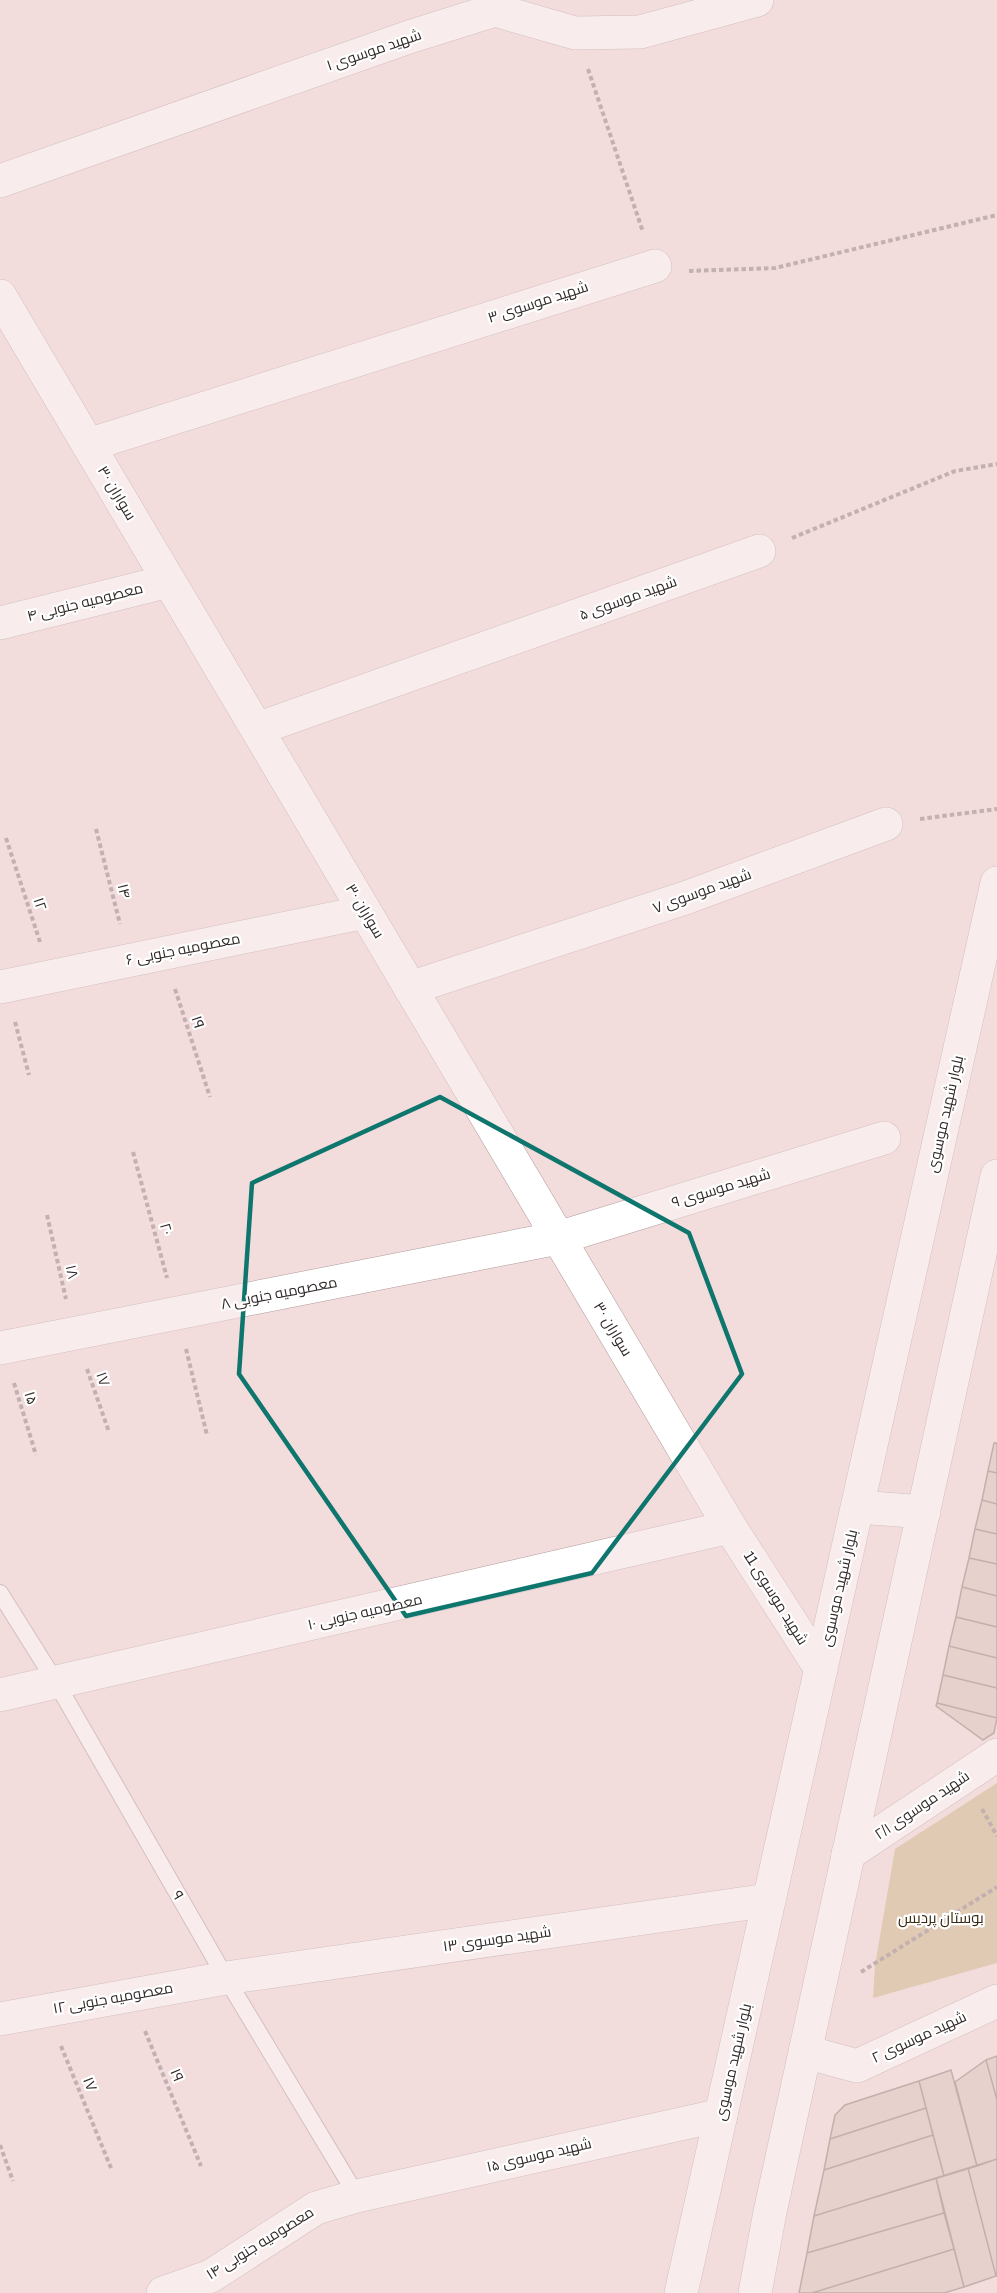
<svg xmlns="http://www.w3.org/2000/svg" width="997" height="2293" font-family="'Archivo Narrow',Cairo,sans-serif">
  <rect width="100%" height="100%" fill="#f3dcdc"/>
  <path fill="#cdb480" d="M997,1783v180l-124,35 2,-33 20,-116z"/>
  <path fill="#d7c4ba" stroke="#8b7a70" stroke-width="1.5" d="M994,1443h3v30l-9,-2z
    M988,1471l9,2v31l-15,-4z
    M982,1500l15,4v30l-22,-5z
    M975,1529l22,5v30l-28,-6z
    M969,1558l28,6v32l-35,-9z
    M962,1587l35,9v31l-41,-10z
    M956,1617l41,10v31l-48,-12z
    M949,1646l48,12v30l-54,-13z
    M943,1675l54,13v30l-60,-15z
    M937,1703l60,15 -3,15 -11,7 -47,-34z
    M997,2056v44l-11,-40z
    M986,2060l11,40v59l-20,7 -22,-84z
    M951,2070l26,96 -33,10 -25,-95z
    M919,2081l7,27 -96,31 5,-24 10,-10z
    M926,2108l7,27 -109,35 6,-31z
    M933,2135l11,41 -130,40 10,-46z
    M997,2159v117h-1l-28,-108z
    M968,2168l28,108 -32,11 -28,-109z
    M936,2178l8,35 -137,40 7,-37z
    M944,2213l10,36 -142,44h-13l8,-40z
    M954,2249l10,38 -20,6h-132z"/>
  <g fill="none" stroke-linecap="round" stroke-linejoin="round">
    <defs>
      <path id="service" d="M0,1593l57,91 169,294 131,218"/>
      <path id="minor" d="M0,181l409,-144 86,-27 80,23 65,-1 117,-32
        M0,296l730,1231 91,142
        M88,445l567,-179
        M0,623l169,-42
        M257,729l502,-178
        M0,987l365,-75
        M410,988l275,-90 201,-74
        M0,1348l558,-110 326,-100
        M0,1695l730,-168
        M848,1854l149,-99
        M0,2019l226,-41 543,-78
        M806,2052l51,14 140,-65
        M163,2293l48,-17 105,-68 41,-12 364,-81"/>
      <path id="secondary" d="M858,1507l66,5
        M681,2293l316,-1410
        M755,2293l15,-81 227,-1036"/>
    </defs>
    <use href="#service" stroke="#b09b9b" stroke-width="18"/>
    <use href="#minor" stroke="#b09b9b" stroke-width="34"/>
    <use href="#secondary" stroke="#b09b9b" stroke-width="34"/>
    <path stroke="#8a7b7b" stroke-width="4" stroke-dasharray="4.5 3" stroke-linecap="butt" d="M588,69l55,163
      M689,271l86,-3 222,-53
      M792,538l163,-67 42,-7
      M920,819l77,-10
      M96,829l24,95
      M6,838l34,104
      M175,989l35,108
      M15,1022l14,53
      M133,1152l34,126
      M47,1215l19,84
      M186,1349l21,86
      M87,1369l22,63
      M14,1383l22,72
      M982,1809l15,27
      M861,1972l136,-85
      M145,2031l56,135
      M61,2046l50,122
      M0,2145l13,36"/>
    <use href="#service" stroke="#fff" stroke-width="16"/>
    <use href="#minor" stroke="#fff" stroke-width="33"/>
    <use href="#secondary" stroke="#fff" stroke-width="33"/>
  </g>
  <path d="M0 0H997V2293H0ZM440,1097l249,136 53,141 -150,199 -186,43 -167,-242 13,-191z" fill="#f3dcdc" fill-opacity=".55" fill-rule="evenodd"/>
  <path fill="none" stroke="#0f766e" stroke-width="4.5" stroke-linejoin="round" d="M440,1097l249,136 53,141 -150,199 -186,43 -167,-242 13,-191z"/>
  <g text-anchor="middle" stroke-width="4.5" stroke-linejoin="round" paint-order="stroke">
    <g font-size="15" fill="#322929" stroke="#fff">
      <text transform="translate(374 50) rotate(-19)" y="5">شهید موسوی ۱</text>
      <text transform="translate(538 302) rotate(-18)" y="5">شهید موسوی ۳</text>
      <text transform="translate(117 493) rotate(59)" y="5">سواران ۳۰</text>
      <text transform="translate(628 598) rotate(-20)" y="5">شهید موسوی ۵</text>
      <text transform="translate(85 602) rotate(-14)" y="5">معصومیه جنوبی ۴</text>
      <text transform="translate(124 891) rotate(76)" y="5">۱۴</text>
      <text transform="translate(702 891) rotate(-20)" y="5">شهید موسوی ۷</text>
      <text transform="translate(40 904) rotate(72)" y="5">۱۲</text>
      <text transform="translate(365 911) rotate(59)" y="5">سواران ۳۰</text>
      <text transform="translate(183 949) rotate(-11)" y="5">معصومیه جنوبی ۶</text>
      <text transform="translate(198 1022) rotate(72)" y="5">۱۹</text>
      <text transform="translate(945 1114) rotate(-77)" y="5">بلوار شهید موسوی</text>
      <text transform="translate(721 1188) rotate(-17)" y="5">شهید موسوی ۹</text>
      <text transform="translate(166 1229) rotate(75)" y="5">۲۰</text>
      <text transform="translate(72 1272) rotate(77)" y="5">۱۸</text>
      <text transform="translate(279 1293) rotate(-11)" y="5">معصومیه جنوبی ۸</text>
      <text transform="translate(613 1329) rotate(59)" y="5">سواران ۳۰</text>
      <text transform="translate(103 1379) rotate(71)" y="5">۱۷</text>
      <text transform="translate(31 1398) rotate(73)" y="5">۱۵</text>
      <text transform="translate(839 1588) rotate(-77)" y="5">بلوار شهید موسوی</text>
      <text transform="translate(776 1598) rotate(58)" y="5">شهید موسوی 11</text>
      <text transform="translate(365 1612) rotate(-13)" y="5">معصومیه جنوبی ۱۰</text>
      <text transform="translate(922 1805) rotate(-34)" y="5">شهید موسوی ۲/۱</text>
      <text transform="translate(178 1895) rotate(60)" y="5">۹</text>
      <text transform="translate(497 1939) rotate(-8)" y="5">شهید موسوی ۱۳</text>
      <text transform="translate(113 1998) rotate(-10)" y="5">معصومیه جنوبی ۱۲</text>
      <text transform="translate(919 2037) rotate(-25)" y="5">شهید موسوی ۲</text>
      <text transform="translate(733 2062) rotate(-77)" y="5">بلوار شهید موسوی</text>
      <text transform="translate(177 2075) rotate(67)" y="5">۱۹</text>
      <text transform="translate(90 2084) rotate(68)" y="5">۱۷</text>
      <text transform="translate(539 2155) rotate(-13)" y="5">شهید موسوی ۱۵</text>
      <text transform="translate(260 2243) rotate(-32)" y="5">معصومیه جنوبی ۱۴</text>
    </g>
    <g font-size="15" fill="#34280e" stroke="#fff">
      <text x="941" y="1923">بوستان پردیس</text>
    </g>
  </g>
</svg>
